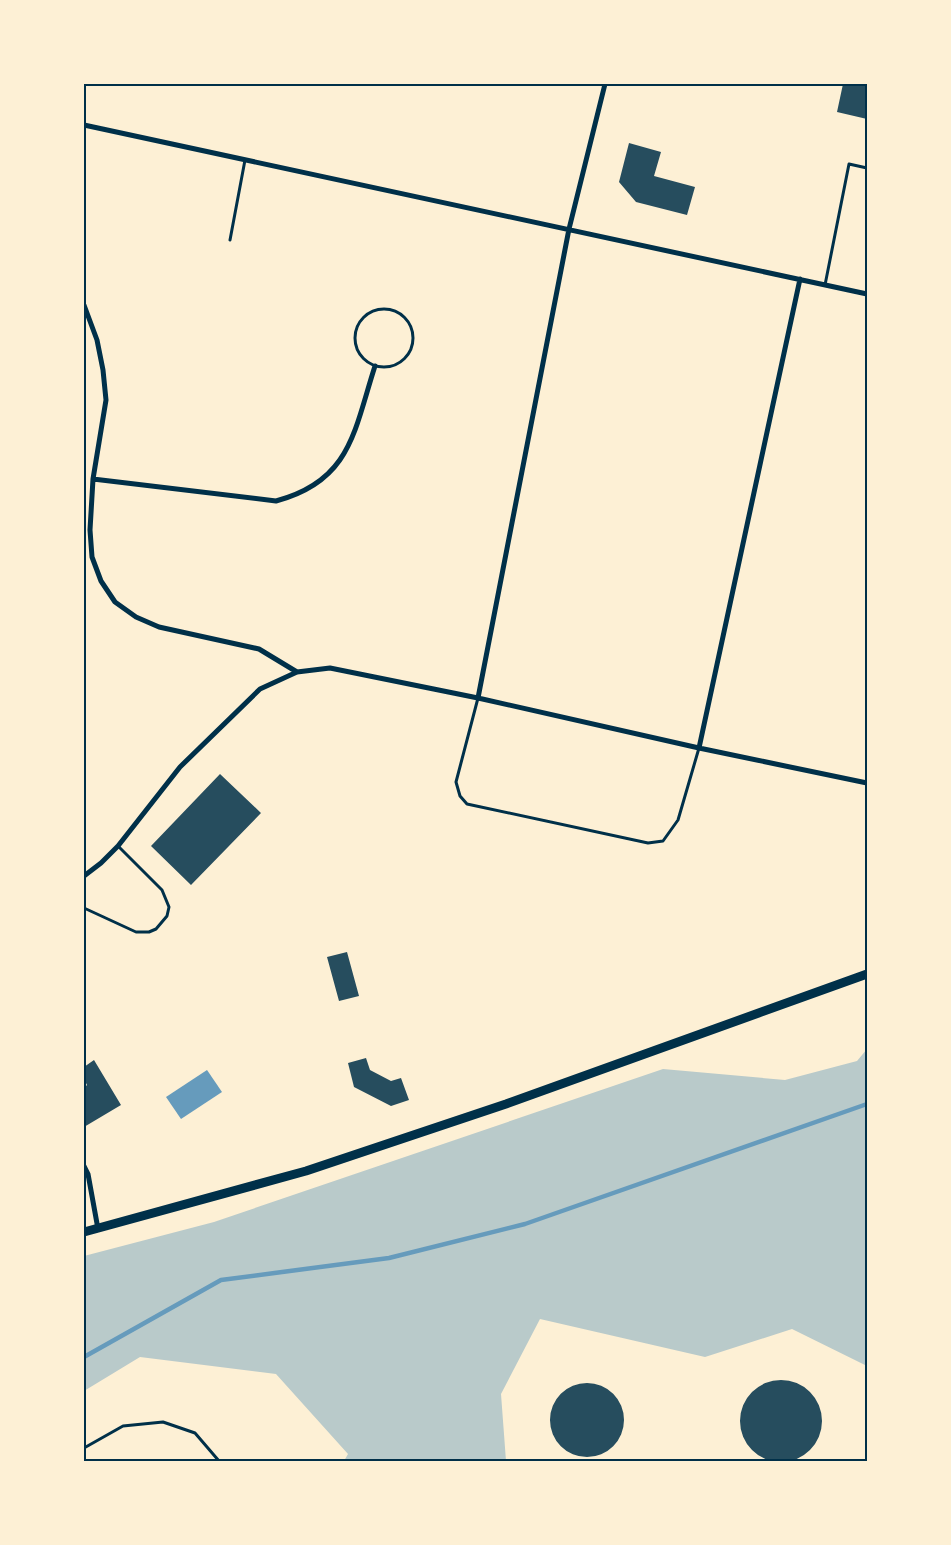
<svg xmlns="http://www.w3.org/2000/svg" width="951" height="1545" font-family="Lora,serif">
  <rect width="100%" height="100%" fill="#fdf0d5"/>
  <path fill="#b9caca" d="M867,1049v317l-75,-37 -87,28 -165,-38 -39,75 5,67h-162l4,-7 -72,-80 -136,-17 -56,34v-135l130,-34 449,-153 122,11 72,-19z"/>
  <path fill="#669bbc" d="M207,1070l15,22 -41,27 -15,-22z"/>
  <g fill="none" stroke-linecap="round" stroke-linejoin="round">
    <path stroke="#669bbc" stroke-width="4.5" d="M84,1357l137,-77 168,-22 136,-34 342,-120"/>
  </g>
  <path fill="#264d5e" d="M843,84h24v35l-30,-7z
    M629,143l32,9 -7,24 41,11 -8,28 -51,-13 -17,-20z
    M220,774l41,39 -70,72 -40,-39z
    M347,952l12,44 -20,5 -12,-44z
    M366,1058l4,12 21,11 10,-3 8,22 -18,6 -37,-19 -6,-24z
    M94,1060l27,45 -37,22v-39l3,-3 -3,-6v-12z
    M740 1421a41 41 0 1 1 82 0a41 41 0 1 1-82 0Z
    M550 1420a37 37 0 1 1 74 0a37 37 0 1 1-74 0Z"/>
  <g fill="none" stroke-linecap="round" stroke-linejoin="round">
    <path stroke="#003049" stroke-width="3" d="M230,240l15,-80
      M825,285l24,-121 18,4
      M355 338a29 29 0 1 1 58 0a29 29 0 1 1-58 0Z
      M478,698l-22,84 4,14 7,8 181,39 15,-2 15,-21 21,-72
      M84,908l52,24h13l7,-3 11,-13 2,-9 -7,-17 -44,-44
      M84,1448l39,-22 40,-4 32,11 24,28"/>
    <path stroke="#003049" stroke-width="5" d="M84,125l783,169
      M84,305l13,35 6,30 3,30 -13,79 -3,51 2,27 9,24 14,21 21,15 23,10 100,22 38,23
      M93,479l183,22c75,-20 78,-70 99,-135
      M478,698l91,-469 36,-145
      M699,748l101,-469
      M84,876l17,-13 17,-17 62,-79 80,-78 37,-17 33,-4 148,30 221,50 168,35
      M84,1166l4,8 10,55"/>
    <path stroke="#003049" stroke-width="9" d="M84,1232l222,-61 200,-67 361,-130"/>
  </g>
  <rect width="951" height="1545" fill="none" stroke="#fdf0d5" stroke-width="170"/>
  <rect x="85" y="85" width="781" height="1375" fill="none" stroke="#003049" stroke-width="2"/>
</svg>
